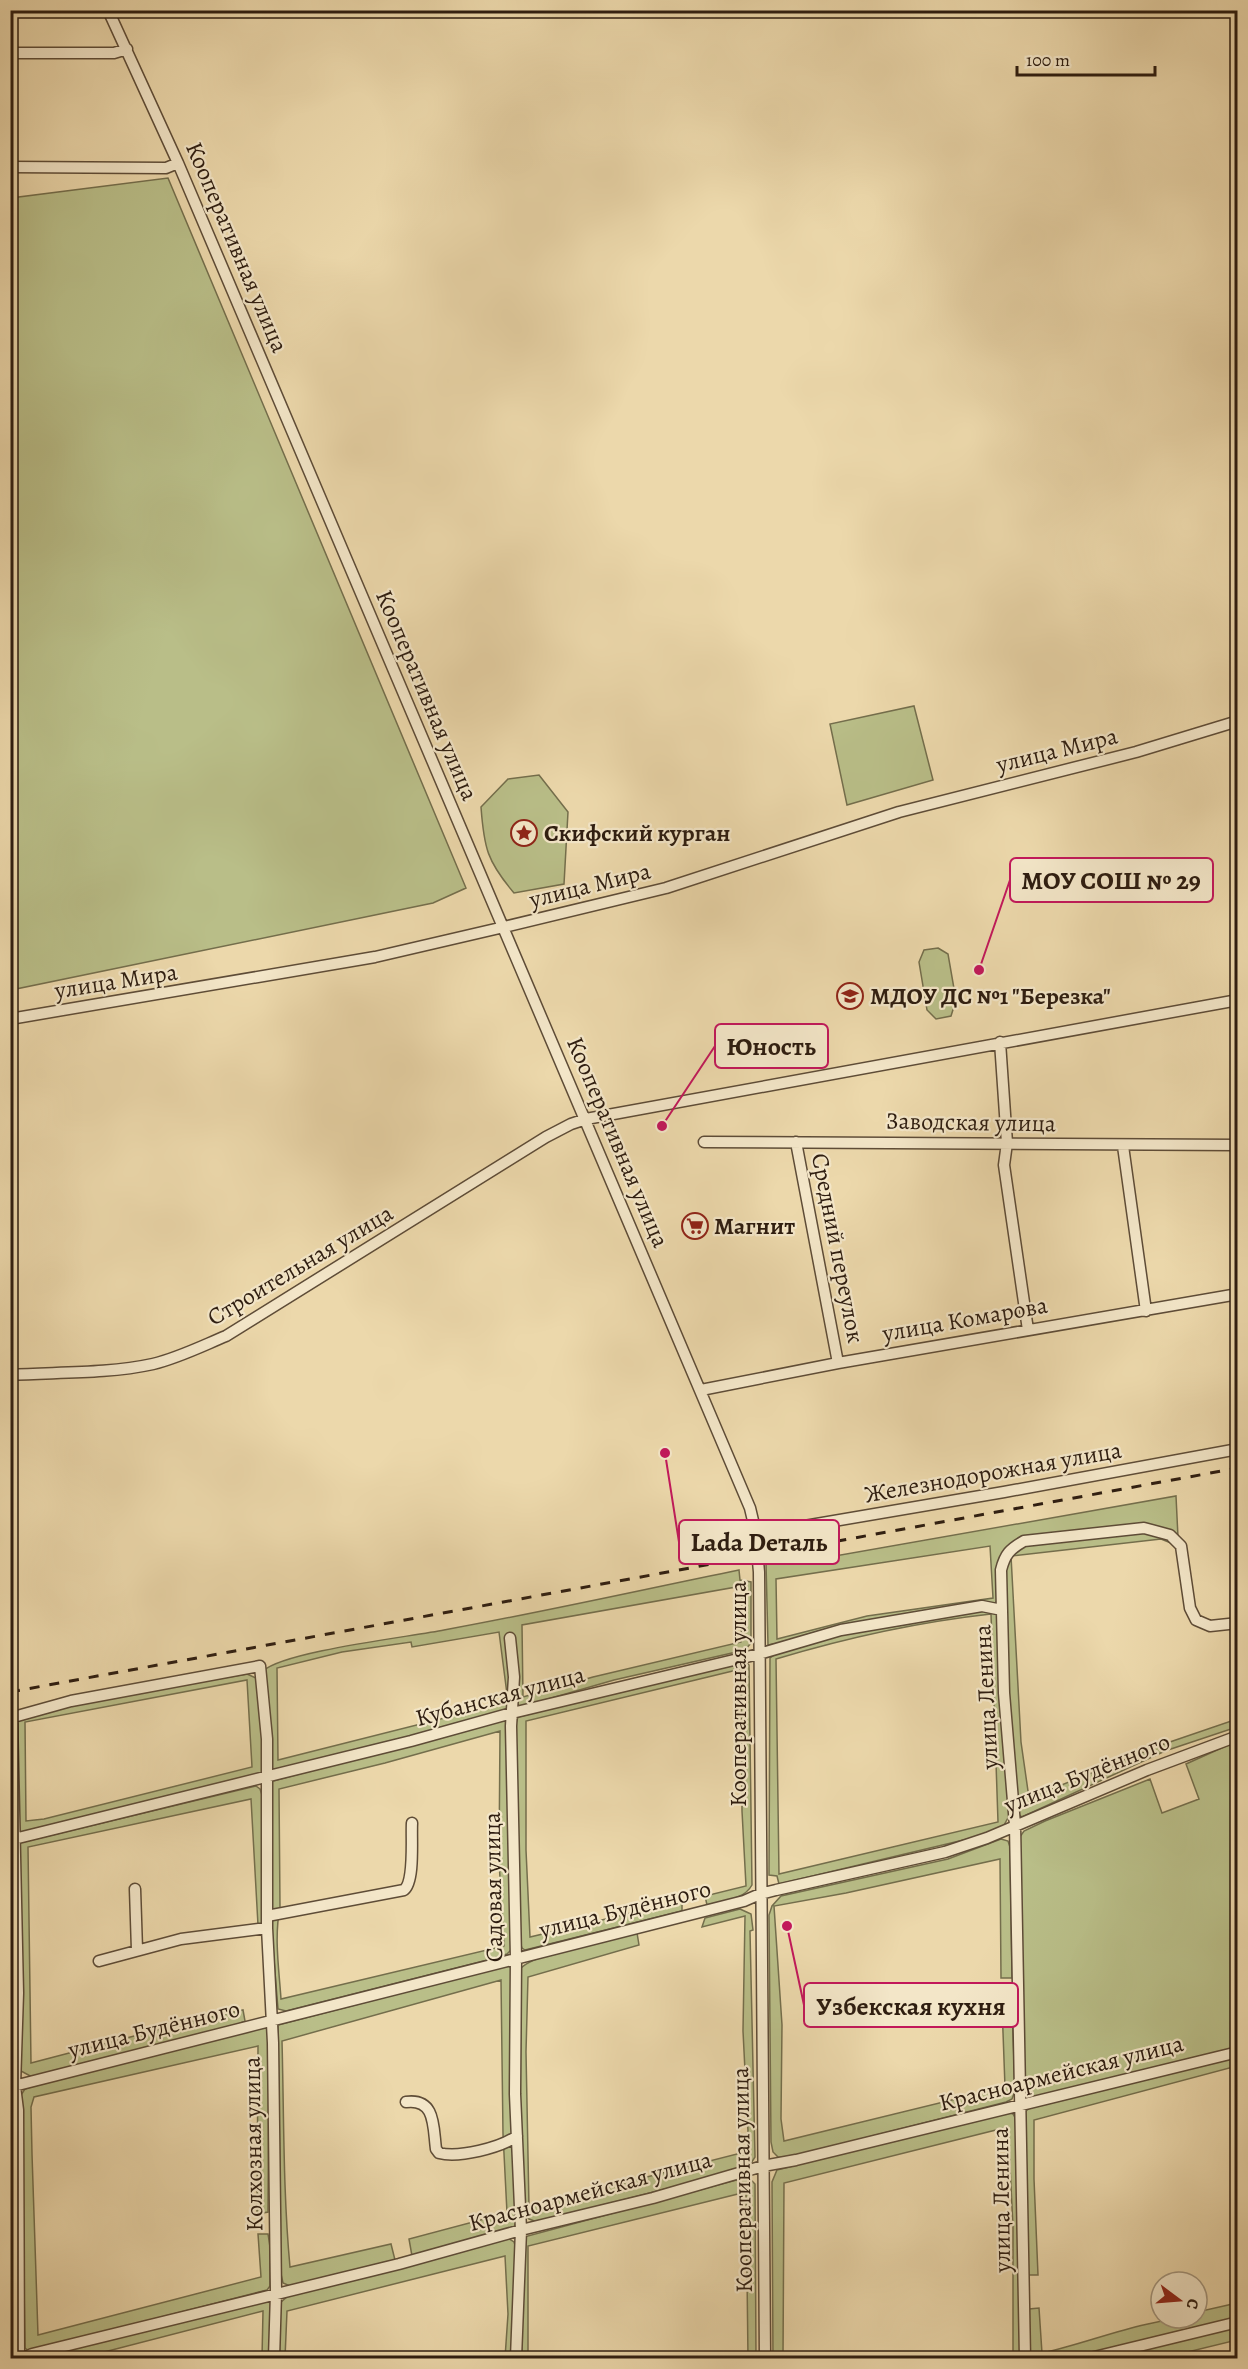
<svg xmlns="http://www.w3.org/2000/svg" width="1248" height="2369" font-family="Alegreya,serif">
  <rect width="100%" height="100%" fill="#ecd8ab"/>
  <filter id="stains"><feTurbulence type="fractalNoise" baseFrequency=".00333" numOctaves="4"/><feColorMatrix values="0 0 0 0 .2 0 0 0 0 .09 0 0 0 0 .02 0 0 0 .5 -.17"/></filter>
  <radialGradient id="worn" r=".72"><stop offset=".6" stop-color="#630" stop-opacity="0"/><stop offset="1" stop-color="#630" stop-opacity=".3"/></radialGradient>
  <path fill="#b9be88" stroke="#746e4c" stroke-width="1.5" fill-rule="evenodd" d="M168,178l298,710 -33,15 -422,87v-792z
    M914,706l19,74 -86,25 -17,-81z
    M539,775l29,37 -4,72 -50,9c-27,-32 -30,-45 -33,-86l27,-28z
    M938,948l10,6 8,46 -5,16 -15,3 -9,-9 -8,-48 5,-12z
    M1176,1496l2,41 -10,-6 -149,8c-27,17 -20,32 -22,62l-3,3 -226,41 -2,-82 27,-5 8,4zM990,1546l3,52 -126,18 -90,23 -1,-60z
    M1148,1531l17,5 11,9 -15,-6 -150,17 10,186 8,56 135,-54 73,-25v8l-72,24 -143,66 -5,-4 -5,-43 -9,-193 7,-24 9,-7z
    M739,1570l1,10 11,2v61l-6,7 -131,30 -104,30 -233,61 -6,-1 -8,-99c22,-20 146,-34 181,-41 99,-18 197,-40 295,-60zM742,1586l-1,56 -148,35 -70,20 -1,-72zM499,1632l9,70 -230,58 -1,-92 65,-16 69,-10 1,5z
    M983,1609l12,2 5,7 10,196 -7,13 -31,11 -193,46 -2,-8 -8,-1 1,-217 7,-5 49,-17zM991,1614l7,208 -219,52 -3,-215c70,-21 142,-37 215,-45z
    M744,1660l5,5 3,220c-8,15 -30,16 -45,20l-2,-9 41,-10 -4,-75 -1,-142 -215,52v129l4,87 152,-36v10l-157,39 -3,-2 -3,-8 -3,-217 2,-6z
    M247,1674l9,4 8,65 -1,31 -246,61 -2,-114 60,-18zM247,1680l5,87 -208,52 -18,2 -1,-99z
    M500,1721h5l3,4 5,223 -6,6 -19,6 -202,51 -8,-2 -7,-86 -2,-136 4,-6zM500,1731l-1,130 5,85 -223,53c-2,-30 -7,-62 -1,-92l-1,-118 106,-26z
    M1237,1741v307l-206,50 -6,-3 -8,-254 7,-10 21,-10 105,-42 12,34 37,-14 -13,-35z
    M256,1786l4,3 3,9 -1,127h-4l-7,-126 -223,48 3,216 149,-39 63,-14 2,11 -9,4 -204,52 -11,-6 -2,-228z
    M1001,1839l7,2 2,6 2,131h-11l-1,-119 -154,34 -72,13 8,119 -1,94 3,22 221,-54 -3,-82h10l3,86 -3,8 -6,3 -220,56 -8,-1 -5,-5 -2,-10 -2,-227 3,-9 9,-10 167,-37z
    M740,1909l11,5 2,16 -3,1 5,226 -5,8 -11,5 -202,52 -8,-3 -5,-4 -6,-165 3,-82c14,-15 92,-29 116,-35l2,12 -111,32 -2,75 3,155 220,-56 -6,-120 2,-115 -43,11 3,-9z
    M505,1966l6,1 6,255 -4,6 -101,28 -3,-17 98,-26 -4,-79 -2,-154 -219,61c2,75 1,151 8,226l101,-23 4,16 -105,26 -7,-3 -2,-9 -3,-249z
    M264,2027l4,2 1,7 -1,176 -11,2 1,-168 -224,51 -3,10 1,47 6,181 223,-58 -3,-43h10l2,13v39l-3,4 -238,61 -4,-3 -4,-253 4,-6 9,-3z
    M1237,2057v9l-203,54v59l4,96h-11l-2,-163 4,-4z
    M10,2094l5,146v117l-4,1z
    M1008,2112l5,2 4,7 4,237h-8v-131l-5,-100 -224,56 -1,175h-10l-1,-176 5,-12z
    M744,2178l6,1 5,5 1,174h-8l-2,-166 -218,54v112h-6l-2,-50 4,-71z
    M508,2238l6,4 3,9 -5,107h-7l3,-44 -3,-58 -218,55 -2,47h-8l3,-55 8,-7z
    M267,2300l4,2v56h-9l1,-47 -182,47h-45z
    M1237,2303v15l-161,40h-47v-49l10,-1 3,45c51,-11 102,-35 155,-35v-6z
    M1237,2325v15l-74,18h-62z"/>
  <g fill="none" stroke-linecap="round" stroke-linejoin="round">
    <defs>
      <path id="minor" d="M108,10l70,153 572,1345 5,21 4,43 6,786
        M10,53h104l13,-4
        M10,167l156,1 12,-5
        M10,1019l365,-62 129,-30 162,-39 233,-76 237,-60 102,-31
        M1000,1042l7,101 -3,22 24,165
        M704,1142l534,3
        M796,1142l42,221
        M1123,1146l23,165
        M10,1375c48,-3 97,-1 143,-11 25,-6 49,-18 73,-28l320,-199 25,-13 15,-5 652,-119
        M701,1390l137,-27 400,-69
        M755,1529h32l217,-37 234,-43
        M510,1638l4,39 -3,49 5,232 -1,136 6,136 -5,128
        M10,1718l61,-17 189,-35 7,73v189l6,115 3,250 -2,65
        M12,1718l6,275 -3,93 3,24 1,248
        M10,1840l401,-99 101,-28 247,-59 82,-24 141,-24 20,4
        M135,1889l2,61
        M267,1916l137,-26c11,-9 7,-52 8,-67
        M99,1961l82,-22 86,-11
        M10,2087l734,-186 16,-7 16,-4 169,-38 42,-14 160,-68 91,-34
        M406,2102c30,-4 27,25 30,47l3,4c20,5 61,-5 78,-17
        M24,2358l8,-4 367,-90 122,-34 132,-32 110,-32 33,-6 442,-108
        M1025,2358l-10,-533 -11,-132 -3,-123c4,-16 9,-21 23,-29l120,-13 26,7 11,11 9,62 6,12 14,6 28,-3
        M1090,2358l148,-36"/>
    </defs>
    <use href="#minor" stroke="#5e4c37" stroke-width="13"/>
    <use href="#minor" stroke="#f3e6c8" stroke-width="10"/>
    <path stroke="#2e1d10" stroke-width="3" stroke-dasharray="10 10" stroke-linecap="butt" d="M10,1692l1228,-224"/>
  </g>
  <defs>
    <symbol id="sight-ring" viewBox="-11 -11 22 22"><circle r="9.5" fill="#f3e6c8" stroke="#8f2418" stroke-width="1.5"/><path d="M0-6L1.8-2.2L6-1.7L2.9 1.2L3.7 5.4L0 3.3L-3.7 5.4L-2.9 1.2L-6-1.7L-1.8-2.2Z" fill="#8f2418"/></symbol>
    <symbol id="school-ring" viewBox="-11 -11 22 22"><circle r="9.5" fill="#f3e6c8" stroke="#8f2418" stroke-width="1.5"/><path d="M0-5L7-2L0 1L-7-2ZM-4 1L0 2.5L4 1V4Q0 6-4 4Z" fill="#8f2418"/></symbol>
    <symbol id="supermarket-ring" viewBox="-11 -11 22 22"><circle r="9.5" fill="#f3e6c8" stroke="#8f2418" stroke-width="1.5"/><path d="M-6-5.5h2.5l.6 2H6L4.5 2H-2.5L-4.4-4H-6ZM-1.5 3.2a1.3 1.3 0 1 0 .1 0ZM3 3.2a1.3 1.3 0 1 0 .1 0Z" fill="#8f2418"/></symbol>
  </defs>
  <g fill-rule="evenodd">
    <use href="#sight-ring" x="509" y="818" width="30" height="30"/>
    <use href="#school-ring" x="835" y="981" width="30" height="30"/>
    <use href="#supermarket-ring" x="680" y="1211" width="30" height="30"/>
  </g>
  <g text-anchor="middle" stroke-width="4.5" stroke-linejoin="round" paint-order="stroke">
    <g font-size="24" fill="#2e1d10" stroke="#f3e6c8">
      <text transform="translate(237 247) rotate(67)" y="8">Кооперативная улица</text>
      <text transform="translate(427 695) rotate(67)" y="8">Кооперативная улица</text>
      <text transform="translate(1057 750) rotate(-14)" y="8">улица Мира</text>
      <text transform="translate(590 885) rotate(-14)" y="8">улица Мира</text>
      <text transform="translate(116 981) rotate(-9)" y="8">улица Мира</text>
      <text transform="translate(971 1122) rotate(1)" y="8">Заводская улица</text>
      <text transform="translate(618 1142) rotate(67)" y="8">Кооперативная улица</text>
      <text transform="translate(838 1248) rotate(79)" y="8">Средний переулок</text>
      <text transform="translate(300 1265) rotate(-31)" y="8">Строительная улица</text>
      <text transform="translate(965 1319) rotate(-10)" y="8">улица Комарова</text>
      <text transform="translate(993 1472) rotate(-10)" y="8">Железнодорожная улица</text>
      <text transform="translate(738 1694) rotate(-90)" y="8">Кооперативная улица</text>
      <text transform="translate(500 1696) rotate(-15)" y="8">Кубанская улица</text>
      <text transform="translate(986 1697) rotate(-93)" y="8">улица Ленина</text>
      <text transform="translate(1087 1773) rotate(-22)" y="8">улица Будённого</text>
      <text transform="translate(493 1887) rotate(-91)" y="8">Садовая улица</text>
      <text transform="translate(625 1909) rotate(-14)" y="8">улица Будённого</text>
      <text transform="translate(154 2029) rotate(-14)" y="8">улица Будённого</text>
      <text transform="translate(1061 2073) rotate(-14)" y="8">Красноармейская улица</text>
      <text transform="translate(253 2144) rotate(-91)" y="8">Колхозная улица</text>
      <text transform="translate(742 2180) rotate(-91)" y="8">Кооперативная улица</text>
      <text transform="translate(590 2191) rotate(-15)" y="8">Красноармейская улица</text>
      <text transform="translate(1001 2200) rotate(-91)" y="8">улица Ленина</text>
    </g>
    <g font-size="24" font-weight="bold" fill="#2e1d10" stroke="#f3e6c8" text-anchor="start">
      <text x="544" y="841">Скифский курган</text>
      <text x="870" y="1004">МДОУ ДС №1 "Березка"</text>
      <text x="714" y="1234">Магнит</text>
    </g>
  </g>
  <path fill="none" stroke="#c2185b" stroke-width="2" d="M979 970L1010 880M662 1126L715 1046M665 1453L679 1542M787 1926L804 2005"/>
  <g fill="#c2185b" stroke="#f3e6c8" stroke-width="2">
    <circle cx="979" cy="970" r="6"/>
    <circle cx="662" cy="1126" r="6"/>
    <circle cx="665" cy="1453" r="6"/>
    <circle cx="787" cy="1926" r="6"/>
  </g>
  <g fill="#f3e6c8" stroke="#c2185b" stroke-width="2">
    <rect x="1010" y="858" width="203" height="44" rx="6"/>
    <rect x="715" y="1024" width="113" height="44" rx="6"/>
    <rect x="679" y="1520" width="160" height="44" rx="6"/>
    <rect x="804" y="1983" width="214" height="44" rx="6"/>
  </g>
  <g font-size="26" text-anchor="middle" font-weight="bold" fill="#2e1d10">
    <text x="1111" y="889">МОУ СОШ № 29</text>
    <text x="771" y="1055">Юность</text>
    <text x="759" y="1551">Lada Dеталь</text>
    <text x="911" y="2015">Узбекская кухня</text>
  </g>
  <rect width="1248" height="2369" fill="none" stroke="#ecd8ab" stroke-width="36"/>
  <rect x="12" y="12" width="1224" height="2345" fill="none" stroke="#2e1d10" stroke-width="3"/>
  <rect x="18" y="18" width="1212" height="2333" fill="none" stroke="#2e1d10" stroke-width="1.5"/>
  <g transform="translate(1179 2300) rotate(106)"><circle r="28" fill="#f3e6c8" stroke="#a4967e" stroke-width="1.5"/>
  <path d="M0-4.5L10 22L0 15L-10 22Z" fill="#8f2418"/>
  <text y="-9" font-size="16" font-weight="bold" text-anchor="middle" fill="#2e1d10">С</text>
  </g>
  <path d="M1017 66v9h138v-9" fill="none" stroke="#2e1d10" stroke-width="3"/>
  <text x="1026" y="66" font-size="18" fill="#2e1d10" stroke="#f3e6c8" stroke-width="4.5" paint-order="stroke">100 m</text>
  <rect width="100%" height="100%" filter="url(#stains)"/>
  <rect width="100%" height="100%" fill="url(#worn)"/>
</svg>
